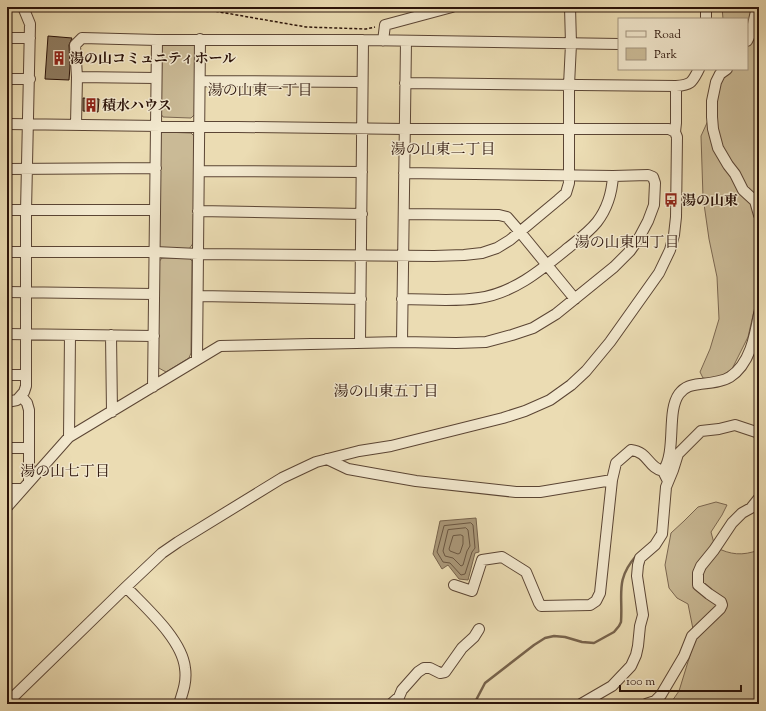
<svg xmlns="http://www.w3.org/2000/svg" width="766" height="711" font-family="'Sorts Mill Goudy','Noto Serif JP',serif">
  <rect width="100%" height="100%" fill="#ebdcb3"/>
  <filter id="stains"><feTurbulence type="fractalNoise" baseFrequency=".005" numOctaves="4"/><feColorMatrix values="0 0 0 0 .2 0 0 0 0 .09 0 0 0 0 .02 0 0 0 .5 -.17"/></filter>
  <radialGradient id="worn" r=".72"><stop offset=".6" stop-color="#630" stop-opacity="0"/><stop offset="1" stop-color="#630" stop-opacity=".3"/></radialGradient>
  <path fill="#caba96" stroke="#7a6650" d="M722,7h37v282l-11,48 -16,32 -12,8 -8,3 -9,-2 -3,-6 10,-23 9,-30 -2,-42 -8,-38 -6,-42 -2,-61 10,-22 12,-45h24v-50h-24z
    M163,43h28l4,4v67l-4,4 -28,-1 -4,-6v-64z
    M162,132l29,1 3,3v106l-5,7h-29l-2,-5v-106z
    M162,258h27l3,3 -1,92 -2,5 -23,14 -9,-5 1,-104z
    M716,502l11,3 -5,10 -11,17 4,15c16,8 27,9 44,3v154h-89l9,-13 16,-52 -7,-35 -11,-6 -8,-10 -4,-23 6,-32 13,-12 14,-14z"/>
  <path fill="#aa9879" stroke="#77634c" d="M476,518l3,34 -4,1 -7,27 -9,-1 -11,-14 -6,4 -9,-15 7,-33z"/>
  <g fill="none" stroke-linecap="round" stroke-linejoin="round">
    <path stroke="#6a5641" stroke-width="1" d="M471,523l2,2 2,23 -3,4 -7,22 -4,1 -11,-12 -7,-1 -6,-10 7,-26z
      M466,528l2,2 2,16 -3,5 -4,14 -2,1 -8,-8 -8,-2 -2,-5 5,-21z
      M461,535l2,1v8l-3,9 -2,1 -8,-3 -1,-2 4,-13z"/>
    <path stroke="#77634c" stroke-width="2.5" d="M474,704l11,-21 49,-38 11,-7 9,-2 11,1 17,5 12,1 20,-11 5,-6 2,-4c2,-28 -6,-42 15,-66"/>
  </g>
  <path fill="#8f7c61" stroke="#2b1309" d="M48,36l24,2 -3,7 1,21 -1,14 -24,-1z
    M83,98l16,1 -1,13 -15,-1z"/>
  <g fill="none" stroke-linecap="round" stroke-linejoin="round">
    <defs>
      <path id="minor" d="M706,19v-12
        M7,38h23
        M383,41l2,-16 67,-18
        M747,41c6,-10 7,-23 10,-34
        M727,69l-7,5 -4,8 -4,19v16l1,12 5,19 10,17 7,9 8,16 12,11 4,14
        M156,78l-79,-1 -2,-32 7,-7 75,2h206l256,4
        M7,79h23
        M200,81l162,1
        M405,83l271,3
        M7,124l398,5h264l6,3 2,5 -1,80 -2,18 -4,15 -11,23 -49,69 -24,29 -15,14 -21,15 -25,11 -22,7 -112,28 -32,5 -43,11 -34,16 -104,64 -16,11 -36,34 -119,116
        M76,124l1,-47
        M675,132l1,-9v-37c16,-1 16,-4 23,-17
        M7,169l149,-1
        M199,171l163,1
        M7,210h148
        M198,211l164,3
        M404,214l95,1 8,2 13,15 27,33 28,34
        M7,252h148l43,2 236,2 30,-1 18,-2 15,-5 13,-8 48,-40 8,-7 3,-10v-98l2,-41 -1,-37
        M7,292l147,2
        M198,296l163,3
        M402,299c25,0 52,3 77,-1 35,-5 62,-28 89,-50 10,-8 21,-16 29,-26 10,-13 15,-30 16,-46
        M7,334l147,2
        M111,335l1,77
        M402,342l4,-301
        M360,343l3,-303
        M197,360l3,-321
        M7,375h19
        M153,387l4,-347
        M22,397l5,6 2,7v71
        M7,402l10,-2 7,-8 2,-6v-175l4,-187 -7,-17
        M69,437l1,-102
        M7,448h21
        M327,459l21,10 28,5 40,7 100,11h24l72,-12
        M663,471c14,-20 3,-59 16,-77 6,-8 13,-9 21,-10 10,-1 22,-2 30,-7 20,-13 25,-41 29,-63
        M7,489h15
        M7,507l62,-70 151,-91 182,-4 54,1 30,-1 26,-7 21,-7 23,-14 58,-47 16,-16 9,-13 9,-17 6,-16 1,-22 -2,-6 -5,-2 -35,1 -209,-3
        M454,585l18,6 10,-31 20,-3 24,15 13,31 2,3 49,-1 6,-4 4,-8 12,-113 4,-17 15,-13c18,2 17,18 32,21l5,10
        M126,587c19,20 56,52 59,81 2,13 -2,24 -6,36
        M391,704l8,-7 3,-7 16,-18 6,-4h6l10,5 5,-1 17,-24 12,-11 5,-8
        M581,704l31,-18 19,-20 5,-11 2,-9 2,-20 3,-11 -6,-39 1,-11 2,-7 15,-13 7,-11 4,-47 7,-17 5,-16 23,-23 18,-2 16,-4 24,8
        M646,704l9,-3 6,-6 23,-39 8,-20 28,-27 2,-4 -1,-3 -12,-8 -11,-9v-12l3,-7 13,-16 18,-27 10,-10 9,-5 8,-10"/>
    </defs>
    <use href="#minor" stroke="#5b4534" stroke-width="12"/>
    <path stroke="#2b1309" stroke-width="1.5" stroke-dasharray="3 2" stroke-linecap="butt" d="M191,7l115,20 60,2 9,-2"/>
    <use href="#minor" stroke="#f2e8ce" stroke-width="10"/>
  </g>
  <defs>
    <symbol id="building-bare" viewBox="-9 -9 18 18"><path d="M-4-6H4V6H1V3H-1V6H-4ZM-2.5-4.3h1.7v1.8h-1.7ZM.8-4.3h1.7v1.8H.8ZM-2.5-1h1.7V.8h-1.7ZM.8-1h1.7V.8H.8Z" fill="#8f2418" stroke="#f2e8ce" stroke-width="2.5" paint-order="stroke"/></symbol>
    <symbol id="bus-bare" viewBox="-9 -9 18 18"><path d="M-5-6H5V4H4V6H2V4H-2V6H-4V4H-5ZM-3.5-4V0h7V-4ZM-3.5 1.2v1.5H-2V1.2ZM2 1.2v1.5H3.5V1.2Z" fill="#8f2418" stroke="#f2e8ce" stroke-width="2.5" paint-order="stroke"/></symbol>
  </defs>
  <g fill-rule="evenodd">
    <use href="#building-bare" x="49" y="48" width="20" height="20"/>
    <use href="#building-bare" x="81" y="95" width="20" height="20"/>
    <use href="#bus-bare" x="661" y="190" width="20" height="20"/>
  </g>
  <g text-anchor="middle" stroke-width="3" stroke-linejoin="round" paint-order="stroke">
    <g font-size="14" font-weight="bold" fill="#2b1309" stroke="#f2e8ce" text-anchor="start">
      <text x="70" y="63">湯の山コミュニティホール</text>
      <text x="102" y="110">積水ハウス</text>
      <text x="682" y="205">湯の山東</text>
    </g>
    <g font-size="15" fill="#2b1309" stroke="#f2e8ce">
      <text x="260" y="95">湯の山東一丁目</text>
      <text x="443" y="154">湯の山東二丁目</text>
      <text x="627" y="247">湯の山東四丁目</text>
      <text x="386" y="396">湯の山東五丁目</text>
      <text x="65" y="476">湯の山七丁目</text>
    </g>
  </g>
  <rect width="766" height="711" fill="none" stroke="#ebdcb3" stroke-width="24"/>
  <rect x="8" y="8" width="750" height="695" fill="none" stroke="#2b1309" stroke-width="2"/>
  <rect x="12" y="12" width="742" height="687" fill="none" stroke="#2b1309"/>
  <rect x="618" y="18" width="130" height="52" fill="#f2e8ce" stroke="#a2937f"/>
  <rect x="626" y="31" width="20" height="6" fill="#f2e8ce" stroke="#a2937f"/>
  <text x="654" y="38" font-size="12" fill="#2b1309">Road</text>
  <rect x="626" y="48" width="20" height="12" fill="#caba96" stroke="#a2937f"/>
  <text x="654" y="58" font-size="12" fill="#2b1309">Park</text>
  <path d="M620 685v6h121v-6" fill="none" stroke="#2b1309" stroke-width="2"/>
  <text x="626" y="685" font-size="12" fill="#2b1309" stroke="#f2e8ce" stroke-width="3" paint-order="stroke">100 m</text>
  <rect width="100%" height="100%" filter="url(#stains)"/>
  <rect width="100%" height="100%" fill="url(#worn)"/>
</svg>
